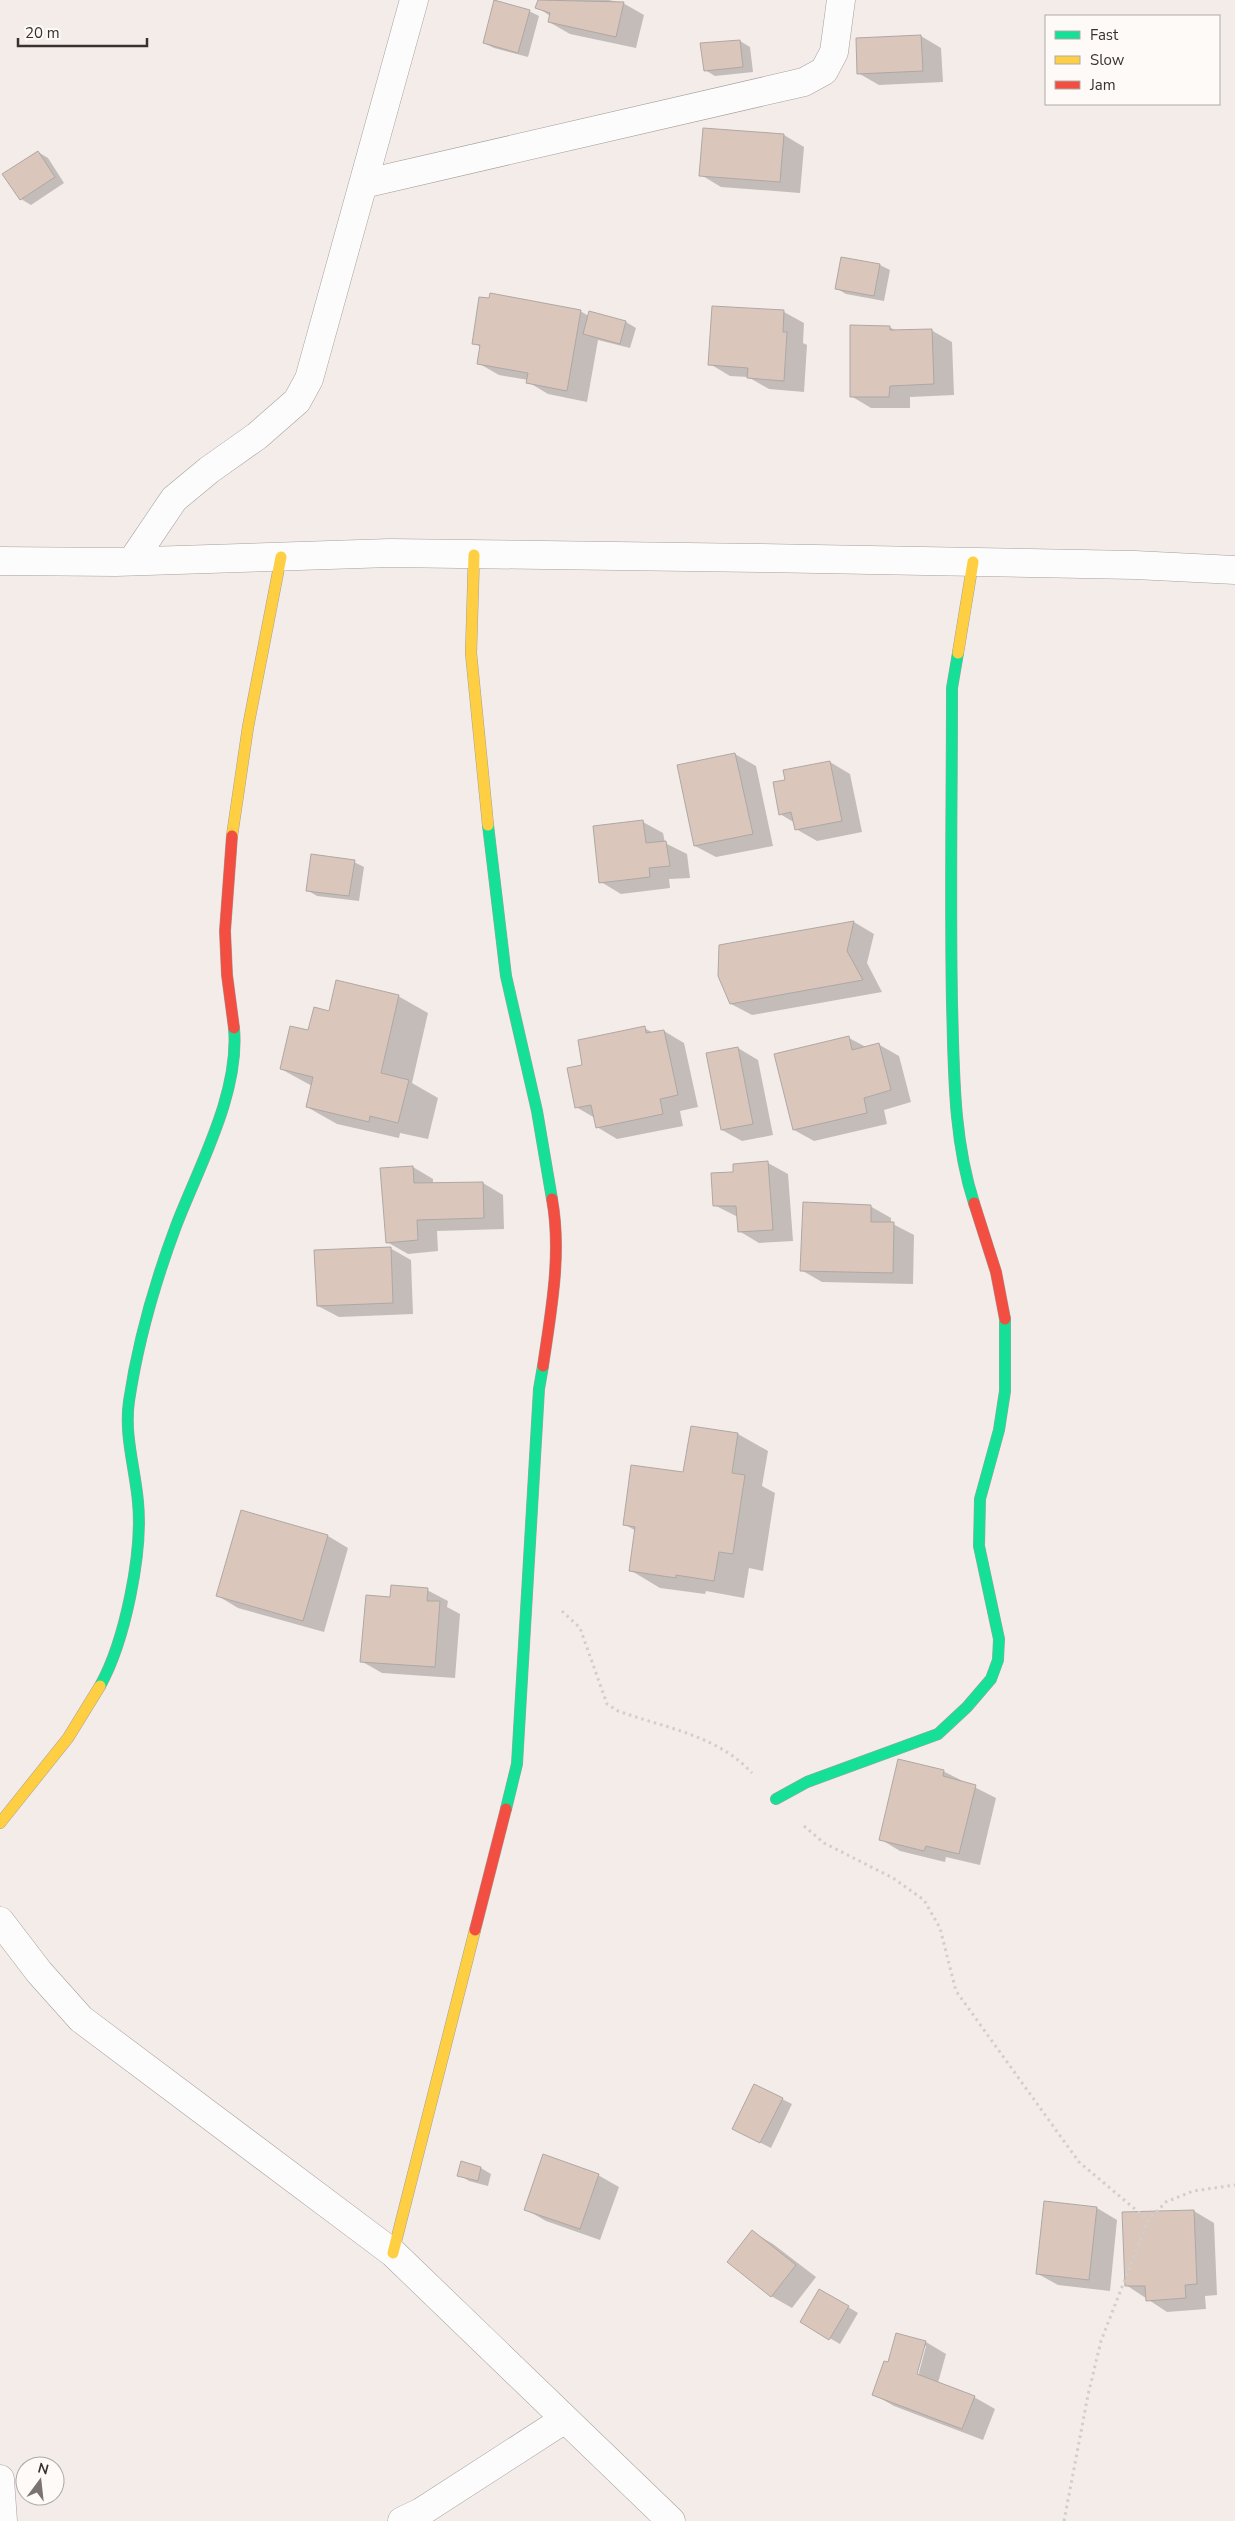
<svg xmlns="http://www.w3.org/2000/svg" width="1235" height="2521" font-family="'Nunito Sans',sans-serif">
  <rect width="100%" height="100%" fill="#f4ece8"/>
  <path fill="#0003" fill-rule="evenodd" d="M539,0h70l14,3 21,12 -8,33 -66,-14 -21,-12 1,-6 -13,-9z
    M529,11l10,5 -11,41 -34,-9 -10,-5z
    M921,36l20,12 2,34 -64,3 -21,-12z
    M740,41l10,6 3,25 -38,4 -10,-6z
    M784,135l20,12 -4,46 -79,-6 -20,-12z
    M38,152l10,6 16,25 -33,22 -10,-6z
    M880,265l10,5 -6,31 -38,-7 -10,-6z
    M580,311l9,5 1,-3 36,9 10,6 -6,20 -32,-8 -11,62 -39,-8 -20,-12v-2l-29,-5 -21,-12 3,-16 -8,-4z
    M784,312l20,11 -1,20 4,2 -3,47 -35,-3 -21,-12 -18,-1 -20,-12z
    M889,327l8,4 34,-1 21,12 2,53 -44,2v11h-39l-20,-12z
    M735,754l21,12 17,80 -57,11 -21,-11z
    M830,762l20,12 12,58 -45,9 -21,-12 -1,-6 -15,-9 6,-33z
    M643,822l20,11 2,10 22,11 3,24 -21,1 1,9 -49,6 -20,-12z
    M354,862l10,5 -5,34 -42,-5 -10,-6z
    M854,922l20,12 -7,29 15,29 -130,23 -21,-11 -10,-58z
    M398,996l30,17 -16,70 26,15 -10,41 -28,-6 -1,5 -62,-14 -30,-17 5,-21 -31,-17 28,-37 21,-20z
    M644,1028l10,5 10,-2 20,12 14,64 -18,4 3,15 -66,13 -20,-12 -2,-9 -19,-11 8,-41z
    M849,1038l17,9 12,-3 21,12 12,46 -27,8 3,14 -73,17 -20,-11z
    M738,1048l20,12 15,75 -31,6 -20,-11z
    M768,1163l20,11 5,67 -34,2 -20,-12 -1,-14 -24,-12 21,-32z
    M413,1167l20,12v5l50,-1 20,12 1,34 -67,2 1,20 -30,3 -21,-12z
    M870,1206l21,12v5l23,12 -1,49 -91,-2 -21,-12z
    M390,1248l21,12 2,54 -74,3 -21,-11z
    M692,1427l46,7 30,17 -6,35 13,7 -12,78 -14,-3 -5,30 -38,-7 -1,3 -45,-6 -30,-18 6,-39 -12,-7 60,-51z
    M328,1536l20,12 -24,84 -86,-24 -20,-12z
    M427,1590l21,11 -1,6 13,7 -5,64 -73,-5 -21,-12 30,-62z
    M943,1771l53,27 -16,67 -34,-8 -1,5 -45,-11 -20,-12z
    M782,2099l10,5 -21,44 -28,-14z
    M462,2163l19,5 10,6 -3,12 -19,-5 -10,-6z
    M598,2175l21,12 -19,53 -54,-19 -21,-12z
    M1045,2203l52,5 20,12 -7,71 -52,-6 -20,-11z
    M1194,2211l20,12 3,72 -12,1 1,13 -39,3 -41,-27z
    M753,2232l20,12 43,33 -24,31 -21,-12z
    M820,2290l38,23 -18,31 -39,-22z
    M926,2342l20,12 -8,29 36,14 21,12 -12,31 -89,-34 -21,-12 16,-30zM924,2346h2l-9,34 -2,-1z"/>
  <path fill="#dbc6bb" stroke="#aea8a5" d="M494,0l36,10 -12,43 -35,-10z
    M538,0l86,2 -8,35 -68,-15 2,-9 -15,-5z
    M921,35l2,36 -66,3 -1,-36z
    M740,40l3,27 -39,4 -4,-28z
    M703,128l81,6 -4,48 -81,-6z
    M38,151l17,26 -35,23 -18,-26z
    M841,257l39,7 -6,32 -39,-7z
    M490,293l91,17 -14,81 -41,-8 2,-10 -51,-9 3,-19 -8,-1 7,-47 10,1z
    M712,306l72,4 -1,22h4l-3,49 -37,-3 1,-10 -40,-3z
    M589,311l37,10 -6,23 -37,-10z
    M850,325l40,1v4l42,-1 2,55 -44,2 -1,11h-39z
    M735,753l18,81 -59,12 -17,-81z
    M830,761l12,60 -47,9 -4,-18 -12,3 -6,-33 12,-2 -2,-10z
    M643,820l3,23 20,-2 4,25 -21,2 1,9 -51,6 -6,-57z
    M311,854l44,6 -6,36 -43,-5z
    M854,921l-7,30 16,29 -133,24 -12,-28 1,-31z
    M336,980l63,15 -18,78 28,7 -11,43 -28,-7 -1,6 -63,-15 7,-30 -33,-8 10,-43 18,4 6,-23 15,4z
    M645,1026l1,7 18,-3 14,65 -18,4 3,15 -67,14 -5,-23 -16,3 -8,-40 15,-3 -4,-25z
    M849,1036l3,14 27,-7 12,47 -27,8 3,15 -74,17 -19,-76z
    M738,1047l15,77 -32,6 -15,-77z
    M768,1161l5,69 -35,2 -2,-26h-23l-2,-33 22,-1v-8z
    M413,1166l1,17 69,-1 1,36 -67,2 1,20 -32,3 -6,-75z
    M803,1202l68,3v17h23l-1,51 -93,-2z
    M391,1247l2,56 -76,3 -3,-56z
    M691,1426l47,7 -6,40 13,2 -12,79 -14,-2 -5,29 -38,-6v3l-47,-7 6,-44 -12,-2 8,-60 52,7z
    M241,1510l87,25 -25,86 -87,-25z
    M391,1585l37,3 -1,13h13l-5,66 -75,-5 6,-67 24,2z
    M898,1759l46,11 -1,6 33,9 -17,69 -33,-8 -2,5 -45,-11z
    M754,2084l29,14 -23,45 -28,-14z
    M543,2154l56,20 -19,55 -56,-19z
    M461,2161l20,6 -3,14 -21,-5z
    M1044,2201l53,6 -8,73 -53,-6z
    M1194,2210l3,74 -12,1 1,13 -40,3 -1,-15h-20l-3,-74z
    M752,2230l44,35 -25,32 -44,-35z
    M819,2289l30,17 -20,34 -29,-18z
    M896,2333l30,8 -9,33 58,22 -13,33 -90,-34 12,-34 4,1z"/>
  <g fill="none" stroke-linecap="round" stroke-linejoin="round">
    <defs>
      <path id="street" d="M363,184l441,-102 20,-11 10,-19 7,-52
        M0,561l116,1 274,-9 369,5 376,7 100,5
        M132,561l42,-62 35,-29 48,-34 40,-35 12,-22 105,-379
        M0,1921l39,51 42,47 312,234 278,268
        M0,2479l3,42
        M402,2521l19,-9 144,-93"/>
      <path id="fast" d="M958,653l-6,35c0,105 -2,210 0,315 2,67 1,135 22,200
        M488,825l18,151 31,135 15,88
        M100,1686c25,-45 43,-133 38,-184 -3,-34 -14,-67 -9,-101 9,-60 26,-119 47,-175 23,-60 64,-133 58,-198
        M776,1799l31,-17 131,-48 29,-27 24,-28 7,-19 1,-21 -20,-93 1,-47 19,-69 6,-39v-72
        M506,1809l11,-45 22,-375 4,-23"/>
      <path id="slow" d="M474,555l-3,98 17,172
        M958,653l15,-91
        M232,836l16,-109 33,-170
        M0,1823l68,-85 32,-52
        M393,2253l82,-323"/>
      <path id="jam" d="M232,836l-7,95 2,44 7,53
        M974,1203l22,69 9,47
        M543,1366c8,-55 19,-112 9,-167
        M475,1930l31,-121"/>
    </defs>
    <use href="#street" stroke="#a6a09d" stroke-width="29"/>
    <use href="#fast" stroke="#a6a09d" stroke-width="12"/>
    <use href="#slow" stroke="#a6a09d" stroke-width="12"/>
    <use href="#jam" stroke="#a6a09d" stroke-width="12"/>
    <path stroke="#d1cecc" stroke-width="3" stroke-dasharray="2.5 4" stroke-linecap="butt" d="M562,1611l18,17 27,76 11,7c47,17 99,24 134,62
      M804,1826l20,17 69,35 31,22 16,28 16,63 123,171 69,58
      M1064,2521l24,-126 13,-54 47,-121 18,-18 27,-11 42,-6"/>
    <use href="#street" stroke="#fdfcfc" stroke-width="28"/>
    <use href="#fast" stroke="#16e098" stroke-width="11"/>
    <use href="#slow" stroke="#ffcf43" stroke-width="11"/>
    <use href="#jam" stroke="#f24e42" stroke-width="11"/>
  </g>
  <rect x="1045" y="15" width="175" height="90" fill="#fdfaf8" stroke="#aeaaa8"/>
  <rect x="1055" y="31" width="25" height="8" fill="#16e098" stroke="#aeaaa8"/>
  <text x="1090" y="40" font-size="15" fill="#38322f">Fast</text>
  <rect x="1055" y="56" width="25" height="8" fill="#ffcf43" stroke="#aeaaa8"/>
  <text x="1090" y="65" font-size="15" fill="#38322f">Slow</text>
  <rect x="1055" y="81" width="25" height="8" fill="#f24e42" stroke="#aeaaa8"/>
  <text x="1090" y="90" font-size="15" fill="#38322f">Jam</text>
  <g transform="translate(40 2481) rotate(15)"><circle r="24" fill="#fdfaf8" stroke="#aeaaa8"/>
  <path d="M0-4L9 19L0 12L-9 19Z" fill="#7a7370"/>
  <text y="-8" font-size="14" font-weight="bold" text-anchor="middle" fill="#38322f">N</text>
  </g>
  <path d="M18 38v8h129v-8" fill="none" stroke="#38322f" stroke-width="2.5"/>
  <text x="25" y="38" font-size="15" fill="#38322f" stroke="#fdfaf8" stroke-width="4" paint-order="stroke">20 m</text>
</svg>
